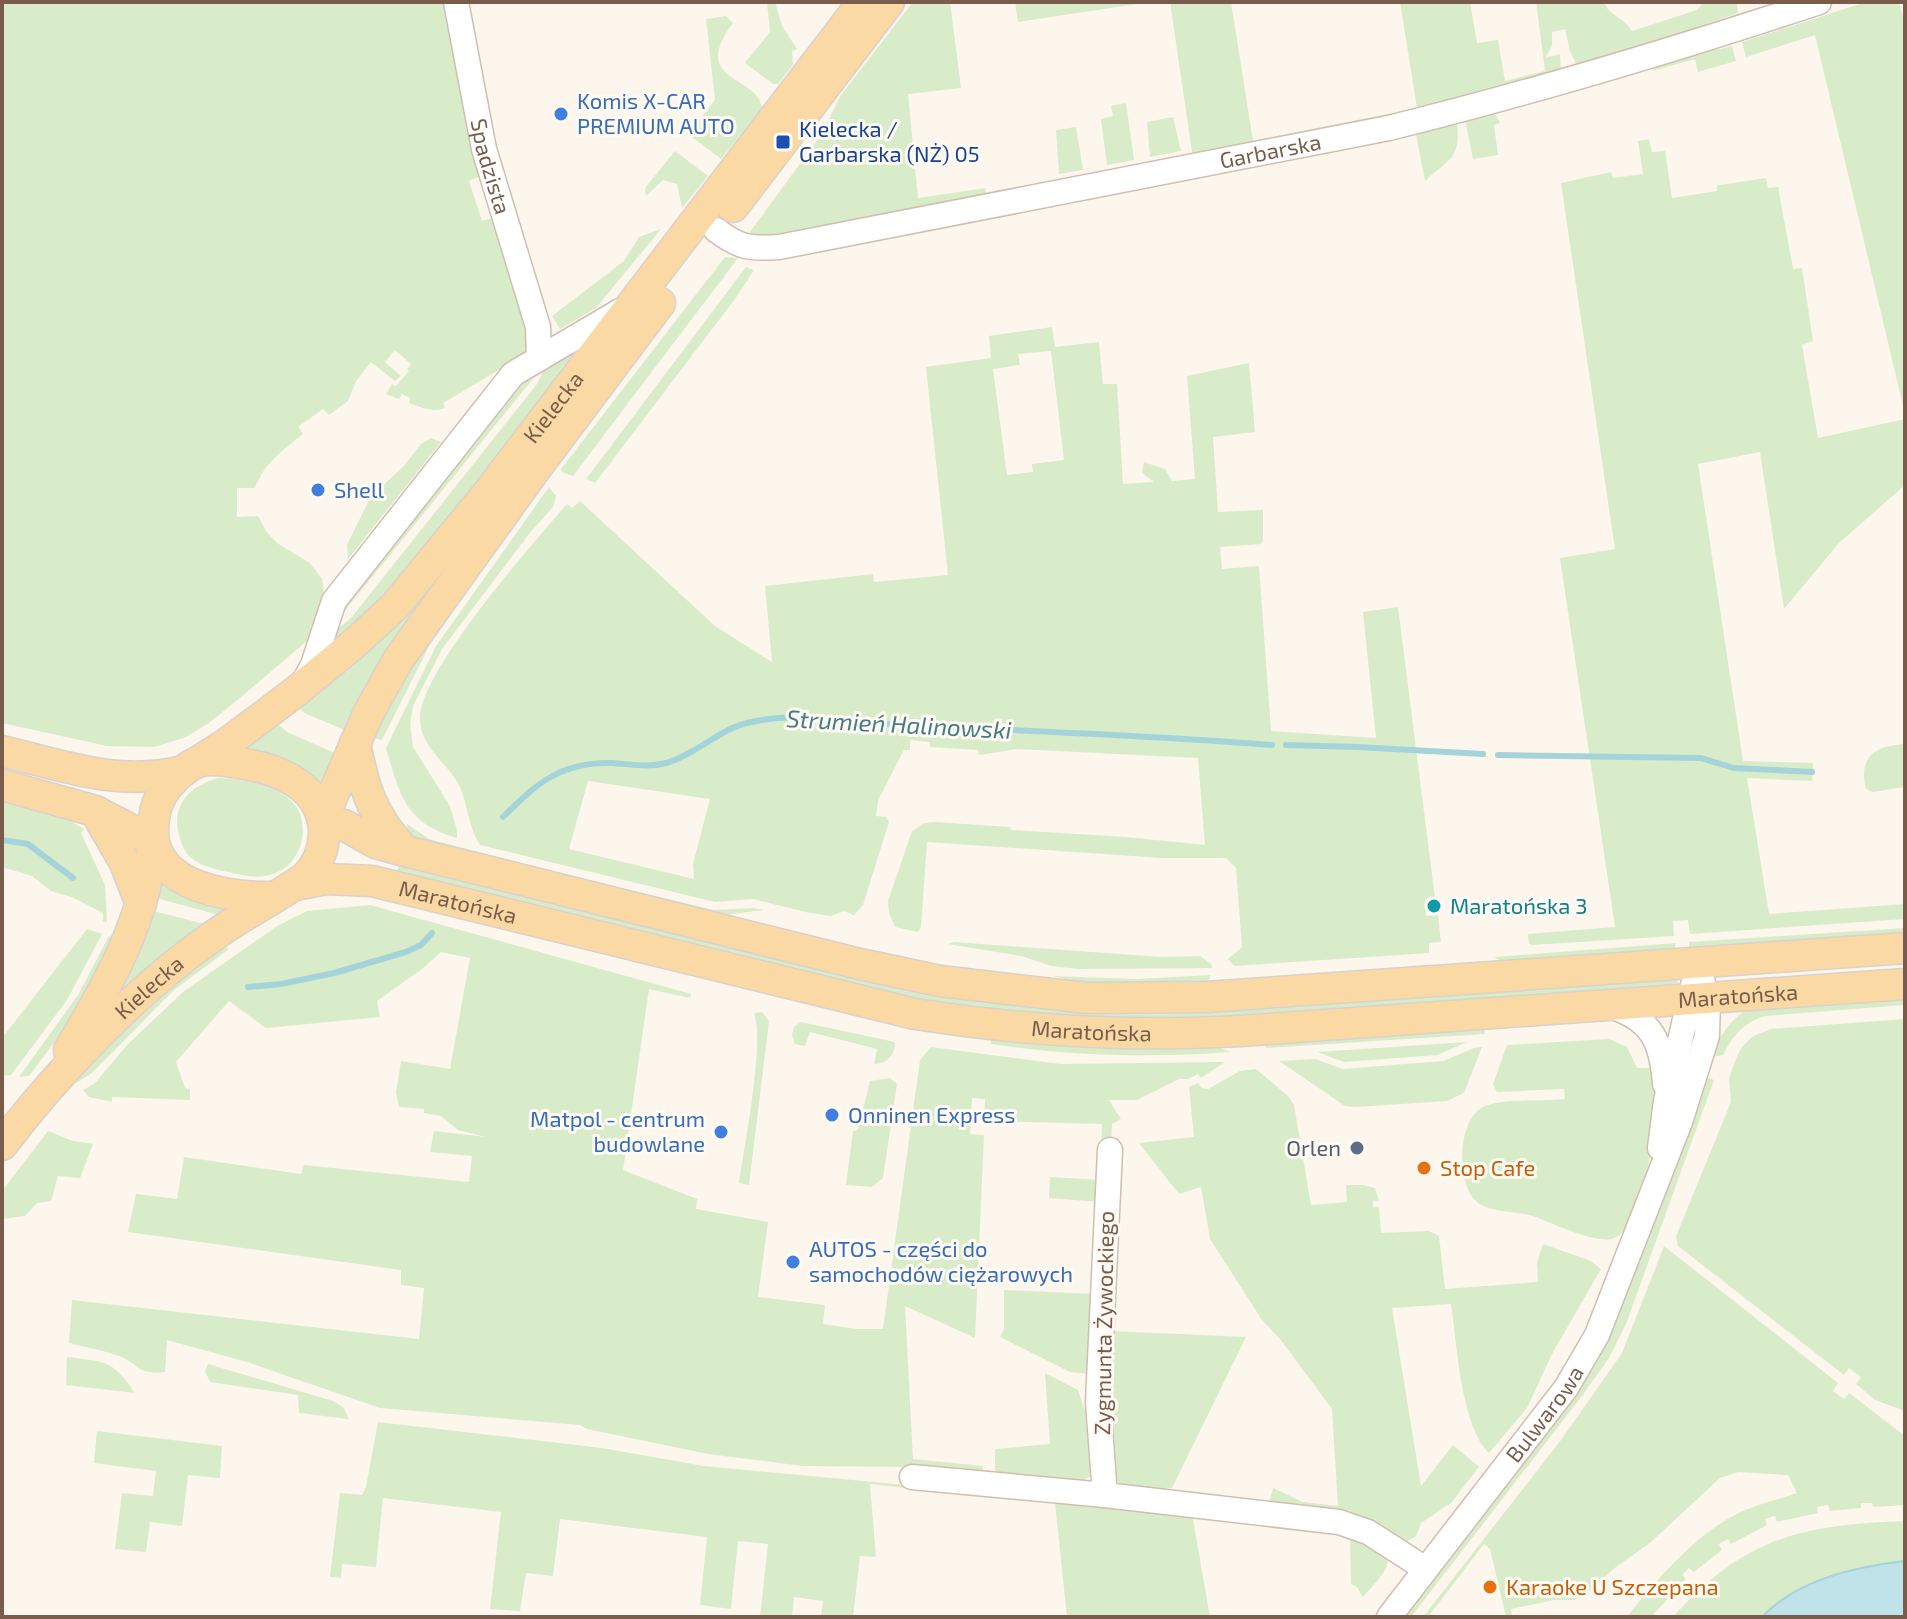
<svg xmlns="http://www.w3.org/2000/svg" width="1907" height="1619" font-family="'Exo 2',sans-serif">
  <rect width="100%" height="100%" fill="#fdf6ec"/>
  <path fill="#d8ecc9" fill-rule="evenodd" d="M2,2h446l35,173 -14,6 13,40 15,-4 37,132 -91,54 2,5c-13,5 -24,-1 -36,-5l1,-5 -8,-4 -3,5 -13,-5 6,-10 4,2 13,-15 -2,-2 4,-5 -16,-14 -10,12 16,14 -6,5 -24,-19 -15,19 -8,20 -19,14 -6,-6 -25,18 5,7c-20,16 -39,29 -48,54h-18v29l21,-1 8,15 11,12 33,20 12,16 3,22 -11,34 -73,62 -32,26 -23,14 -32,10 -47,-1 -105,-23z
    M767,2h8l7,24 15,23 -5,2 1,14 -15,19h-5l-28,-21 25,-31z
    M913,2h37l11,86 -53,6 10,104 68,-10 -1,9 -183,37 -55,2 74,-101 20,-40z
    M1015,2h135l-132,20z
    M1170,2h61l22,139 164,-33 -17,-106h70l7,41 21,-3 7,41 40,-10 -9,-69h68c4,13 21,16 28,29l65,-21 7,-8h33l1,11 -30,10 1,6 -131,39 -8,-17 -5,-22 -13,3v14l-7,12 15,-4 1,19 -103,30 -259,52 -7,-3z
    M1866,2h33l6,22v390l-90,-379 -69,22 -4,-15z
    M726,16l7,7c-45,60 25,52 29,85l-41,51 -33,-25 27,-34 -9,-81z
    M1714,46l2,4 16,-4 4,15 -38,11 -3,-13 -43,12 4,-8z
    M1126,103l8,57 -27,5 -6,-46 12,-3 -2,-10z
    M1493,110l7,13 -6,2 4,30 -25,4 -8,-40z
    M1173,117l8,34 -31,6 -3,-35z
    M1457,122c4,37 -7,36 -32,59l-9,-47z
    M1076,127l7,43 -24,4 -3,-44z
    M1649,139l3,13 13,-1 7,47 45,-7v-5l3,-1 46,-7 2,10 10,-1 15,82 9,-1 11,73 -11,4 16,93 87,-19v66l-66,58 -55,66 -24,-157 -62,12 45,297 70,2 -1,18 -65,-3 22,136 136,-10v15l-215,15 -2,-14 -15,1 1,15 -142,9 -3,-2 -1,-9 87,-7 -55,-369 55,-9 -54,-366 50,-11 2,6 30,-4 -5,-33z
    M675,151l33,25 -26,32 -5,-24 -14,-4 -17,16 -1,-8z
    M661,229l-65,79 -36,21 -8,-13 72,-55 15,-24z
    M725,257l13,1 -165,218 -11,-4 -1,-3z
    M746,267l8,3 -19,29 -140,184 -9,-4z
    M1052,327l3,20 44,-5 4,42h14l6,100 31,-2 -12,-9 2,-11 21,7 7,12 23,-2 -8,-103 62,-13 6,69 -42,5 5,75 45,-2v31l-2,3 -41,3 2,22 37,-3 12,165 105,7 -13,-126 35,-5 37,291 -10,1 1,17 12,-1 3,27 -12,1v10l-195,13 -6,-7 14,-12 -6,-79 -10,-10h-64l-235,-16 -6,85 -3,5 -23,-5 -6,-14 -1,-12 24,-70 12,-8 10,-1 76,5 1,3 115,7 79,8 -7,-87 -181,-9 -38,6 -1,-5 -48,-3v-5l-20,-2v10h-6l-26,50 -2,16 10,1 3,5 -26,83 -9,10 -10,-4 -13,5 -21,-3 -57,-14 -38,3 -235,-57c-11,-16 -12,-39 -20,-58 -12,-24 -38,-37 -40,-67 -3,-46 115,-179 147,-216l5,4 8,-7 135,125 57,36 -7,-76 108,-12 1,8 74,-7 -22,-208 65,-9 -2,-22zM1051,351l13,109 -32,4 1,8 -26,3 -14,-106 27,-4 -2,-11zM588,781l122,18 -17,65 1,15 -125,-30z
    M581,348l-186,243 -63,55 4,-16 15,-12 186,-234 7,-15z
    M533,376l-1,4 -190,234 6,-14 163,-207z
    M431,438l10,4 -93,117 -1,-14 24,-49 32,-29 18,-23z
    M549,487l7,9 -3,11 -24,27 -87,115 -29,57 -3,18 3,23 37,59 7,24v8c-52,-15 -57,-42 -71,-90l50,-102z
    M539,489l-110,157 -47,94 -10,-2 24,-49z
    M465,541l-118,190 -43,-18 -8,-8z
    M275,722l12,10 50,22 -14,37 -81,-42z
    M1905,744v43l-32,5 -7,-3c-8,-33 9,-43 39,-45z
    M219,778c23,1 52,5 70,21 25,21 14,66 -16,75 -13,5 -24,2 -37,0 -15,-4 -33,-6 -46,-17 -6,-6 -9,-14 -11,-22 -8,-30 11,-50 40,-57z
    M2,797l59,18 23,14 -3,4 24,52 2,37 -4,-1v-8l-29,-15 -23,-7 -19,-15 -30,-9z
    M407,824l22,15 151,39 134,32 39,-2 10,2 -46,6 -294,-74 -16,-11z
    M400,861l507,126 763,-11 12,9 -465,36 -101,2 -209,-22 -511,-127z
    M162,872l74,34 -13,10 -67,-18z
    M370,905l321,89 -1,4 -41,-9 -26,181 74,29 -1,10 72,13 -10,75 67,8 -2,19 34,5h26l37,-269 11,-13 129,17 165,-2 -24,16 -3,-4 -10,5h-9l-42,21h-28l12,19 -9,5 -1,21 -10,19 1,-40 -118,-3 1,-22 -13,-1 -2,36 14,1 -9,203 -70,-32 8,153 70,7 -1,7 -68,-6 -111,-1 -95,-12 -121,-25 -7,-4 -200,-17 -133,-46 -80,-22 -2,32c-29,3 -25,-8 -46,-16 -17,-6 -34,-9 -50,-13l3,-43 347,39 5,-51 -23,-3v-15l-273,-38 8,-38 41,5 7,-42 117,17 3,-9 165,17 3,-26 -42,-4 4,-21 52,6 -28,-7 -17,-14 -17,-3v-4l-25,-2 -3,-14 5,-32 49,8 20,-111 -29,-6 -19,17 -45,32 3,16 -114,11 -37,-27 -53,61 9,26 5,1v11l-78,-3v5l-23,-5 -6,-7 12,-7 33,-39 55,-52 94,-66 30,-15z
    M153,911l56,14 -96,81z
    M1905,928v8l-212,15 -4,-4v-5z
    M87,929l15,5 -35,66 -56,75 -9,1v-38z
    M109,936l8,3 -42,76 -46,61 -10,1 59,-82z
    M954,942l207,15 39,-1 11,8 1,4 -134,1 -27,-3 -30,-10 -73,-12z
    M223,943l6,6 -55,41 -82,83 -18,11 49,-57z
    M1676,943l-3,9 -159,11 -13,-2 -7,-4z
    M1211,975l-3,6 -8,4 -117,-1 -30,-8 84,3z
    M1905,995v10l-139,11c-23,6 -32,19 -43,39l-11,2c7,-20 17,-37 36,-48z
    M762,1012l7,9 -20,164 -10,-2c5,-36 26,-141 15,-170z
    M1905,1019v392l-30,-11 -19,-16 5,-7 -12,-9 -5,7 -166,-129 -2,-10 55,-134 -2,-24 8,-22 5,-9 11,-11 18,-7z
    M801,1022l94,20c0,13 -8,22 -21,22l3,-15 -67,-17 -5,14 -10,-2 -3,-9 2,-8z
    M1484,1028l1,6 -219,14 -1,-5z
    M991,1037l220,8 20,7c-80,6 -161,4 -240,-8z
    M1609,1039l18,8 10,21h18c5,48 -2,93 -20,138 -5,13 -8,28 -23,33 -18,4 -58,-15 -76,-22 -20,-7 -50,-3 -63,-19 -16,-20 -15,-75 8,-90 18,-11 62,-6 84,-9l-1,-10 -67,3 -4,-8 14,-39z
    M1467,1042l-30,13 -93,7 -27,-10z
    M1482,1047l-18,46 -17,8 -90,6 -12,-1 -66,-45 36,-2 28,10 100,-8 31,-13z
    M1256,1069l32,27 6,9 17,100 36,-3 -1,-17h17l12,3 4,13h-6v6h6l2,26 48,-2 10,5 6,53 93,-7 -1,-20 6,-18 48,17 10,8 -49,85 -25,54 -38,45c-28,-27 -32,-109 -38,-149l-59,4 29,178 32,-41 26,22 -28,36 -30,20 -5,13 -11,7 -136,-40 4,-15 30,14 35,4 -6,-97 -52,-70 -18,-19 -52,-81 -9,-52 -22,7 -40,-51 55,-6 -5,-50 9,-4 4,5 6,1 32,-18z
    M1705,1077l9,3 -88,244 -17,34 -27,38 -171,221h-12l199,-260 22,-45z
    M890,1078l7,6 -14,94 -11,9 -26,-2 7,-54 5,-1 12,-49z
    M48,1131l25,10 20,3 -13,34 -22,-2 -7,25 -14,2 -12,13 -23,3v-28z
    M1050,1177l51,3 -1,22 -51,-4z
    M1664,1246l174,137 -5,8 11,8 5,-6 56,43v69l-32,2 -1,-4h-11v5l-31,3 -2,-6 -11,2 1,6 -41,9 -2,-6 -10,3 2,6 -36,19 -3,-5 -9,5 3,6 -28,22 -5,-4 -7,7 4,4 -35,38h-24c28,-36 69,-83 110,-103 19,-10 40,-14 60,-21l-9,-18 -50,-3 -18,6 -70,65 -34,24 -31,27 -11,6h-20l-43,9 1,8h-6l-16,-68 -6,-5 -56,73h-5l138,-177 61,-87z
    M1004,1290l92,4 -5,80 -21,-2 -70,-35 4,-8z
    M1110,1331l136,6 -74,151c-19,0 -44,6 -57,-9l-8,-67z
    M67,1357c38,5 45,2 68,36l-69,-8z
    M208,1364l125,37 10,6 6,12 -50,-6 -1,-18 -88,-13 -5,-11z
    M1045,1373l33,17 7,21 6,65 -13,7 -83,-8v-26l55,-5z
    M378,1422l224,26 102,18 234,22v4l-68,-8 6,73 -16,-1 -7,61h-32l2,-16 -29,-4 -2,20h-32l8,-73 -30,-3 -7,68 -31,-4 7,-68 -147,-18 -7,57 -27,-3 -6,38 -30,-2 11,-97 -118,-14 -7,69 -34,-3 -1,14 -11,-1 10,-84 22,2 4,-8z
    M97,1431l125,15 -2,32 -32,-3 -6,51 -32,-4 -4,30 -31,-3 7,-56 31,3 3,-25 -62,-8z
    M1036,1497l156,17 18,103h-143l-12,-114 -19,-2z
    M1905,1521v40c-45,5 -112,23 -143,56h-89c71,-80 129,-92 232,-96z
    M1350,1537l10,3 28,17c1,15 -16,29 -25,40l-6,-10 -6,-3z"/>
  <path fill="#bfe3e8" stroke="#a5d3da" stroke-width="2" d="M1905,1561v56h-143c36,-38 93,-50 143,-56z"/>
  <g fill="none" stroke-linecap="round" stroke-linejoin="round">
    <path stroke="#a5d3da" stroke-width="6" d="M1286,745l71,2 126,7
      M1498,755l203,3 33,10 78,4
      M503,817c35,-35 58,-55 109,-54 18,1 36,5 54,0 29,-8 52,-33 81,-40 53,-13 105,0 157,2 123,6 246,10 368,20
      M2,840l26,4 45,34
      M248,987l33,-3 53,-11 72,-21 15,-7 11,-12"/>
    <defs>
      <g id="minor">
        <path id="s1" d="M456,2l28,147 54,178 1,32"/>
        <path id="s2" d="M716,230c24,18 34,19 63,17l610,-119c145,-36 288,-79 430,-126"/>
        <path d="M302,685l11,-20 21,-64 179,-227 107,-63"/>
        <path d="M1610,1006c42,13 52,36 55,78"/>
        <path d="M1660,1148l6,-47 27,-116"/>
        <path d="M1110,1150l-12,252 7,93 234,27 29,10 56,36"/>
        <path d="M912,1477l193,18"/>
        <path id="s3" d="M1389,1617l177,-229 31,-53 83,-213 27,-86 1,-38 -12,-36"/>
      </g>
      <g id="major">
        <path d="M733,207l156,-205"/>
        <path d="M355,743c9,46 17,73 50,108"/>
        <path d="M2,751c62,15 117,36 181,20"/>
        <path id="s4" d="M196,763l30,-19 68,-51 62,-51 39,-36 92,-112 376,-492"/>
        <path d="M2,785l93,26 58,30"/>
        <path d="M95,811l30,52 16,41"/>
        <path d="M323,818l45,-104 30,-54 136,-189 126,-168"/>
        <path d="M323,821l21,4 32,18 29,8 455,113 80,17 147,17 120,-1 698,-49"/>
        <path id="s5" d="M295,885l31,-6 46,2 543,133c108,17 216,23 325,17l665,-47"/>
        <path d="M69,1050c40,-66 76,-130 84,-207"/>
        <path id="s6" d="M2,1145c55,-72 133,-154 207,-206 31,-23 66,-40 97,-62 12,-13 18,-27 18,-44 0,-47 -47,-65 -86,-70 -13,-2 -29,-6 -42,0 -14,6 -28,21 -35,33 -6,11 -8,24 -8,36 0,56 79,66 121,65"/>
      </g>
    </defs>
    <use href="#minor" stroke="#d1beb0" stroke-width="27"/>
    <use href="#major" stroke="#dad1cd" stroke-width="33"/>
    <use href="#minor" stroke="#fff" stroke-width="24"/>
    <use href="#major" stroke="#fbd9a5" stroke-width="30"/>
  </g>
  <g fill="#3f7fe0" stroke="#fffaf3" stroke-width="3">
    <circle cx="561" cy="114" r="8"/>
    <circle cx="318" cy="490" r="8"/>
    <circle cx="832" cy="1115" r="8"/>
    <circle cx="721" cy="1132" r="8"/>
    <circle cx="793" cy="1262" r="8"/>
  </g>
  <rect fill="#1a4fb4" stroke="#fffaf3" stroke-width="3" x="775" y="134" width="16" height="16" rx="4"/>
  <circle fill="#0f9aa8" stroke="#fffaf3" stroke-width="3" cx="1434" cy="906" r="8"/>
  <circle fill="#5c6f8a" stroke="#fffaf3" stroke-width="3" cx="1357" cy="1148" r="8"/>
  <g fill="#e8710a" stroke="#fffaf3" stroke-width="3">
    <circle cx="1424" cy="1168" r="8"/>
    <circle cx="1490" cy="1587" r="8"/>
  </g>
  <g text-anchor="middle" stroke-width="6" stroke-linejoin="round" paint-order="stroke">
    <g font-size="22" fill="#366cbe" stroke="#fffaf3" text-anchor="start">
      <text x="577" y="109">Komis X-CAR<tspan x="577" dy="25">PREMIUM AUTO</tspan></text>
      <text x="334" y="498">Shell</text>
      <text x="848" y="1123">Onninen Express</text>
      <text x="705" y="1127" text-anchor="end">Matpol - centrum<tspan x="705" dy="25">budowlane</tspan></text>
      <text x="809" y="1257">AUTOS - części do<tspan x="809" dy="25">samochodów ciężarowych</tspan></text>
    </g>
    <g font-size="22" fill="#164399" stroke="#fffaf3" text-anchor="start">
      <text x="799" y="137">Kielecka /<tspan x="799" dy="25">Garbarska (NŻ) 05</tspan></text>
    </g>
    <g font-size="22" fill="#7a5c4d" stroke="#fffaf3">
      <text dy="8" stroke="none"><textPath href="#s2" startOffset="568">Garbarska</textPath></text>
      <text dy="8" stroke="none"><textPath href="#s1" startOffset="168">Spadzista</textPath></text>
      <text dy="8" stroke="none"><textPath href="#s4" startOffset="508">Kielecka</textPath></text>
      <text dy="8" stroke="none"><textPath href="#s5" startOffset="166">Maratońska</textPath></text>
      <text dy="8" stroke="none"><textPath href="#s6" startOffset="216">Kielecka</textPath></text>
      <text dy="8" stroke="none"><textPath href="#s5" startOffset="1462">Maratońska</textPath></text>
      <text dy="8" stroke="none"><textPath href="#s5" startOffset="814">Maratońska</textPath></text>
      <text transform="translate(1104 1323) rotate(-89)" y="8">Zygmunta Żywockiego</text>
      <text dy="8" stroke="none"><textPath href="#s3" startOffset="256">Bulwarowa</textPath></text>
    </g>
    <g font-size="22" fill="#0d838f" stroke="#fffaf3" text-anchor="start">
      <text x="1450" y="914">Maratońska 3</text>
    </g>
    <g font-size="22" fill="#4e5e75" stroke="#fffaf3" text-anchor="end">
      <text x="1341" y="1156">Orlen</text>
    </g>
    <g font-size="22" fill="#c56008" stroke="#fffaf3" text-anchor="start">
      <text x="1440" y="1176">Stop Cafe</text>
      <text x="1506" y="1595">Karaoke U Szczepana</text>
    </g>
    <g font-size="24" font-style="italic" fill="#437c86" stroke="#fffaf3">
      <text transform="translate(899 725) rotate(3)" y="8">Strumień Halinowski</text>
    </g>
  </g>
  <rect width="1907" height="1619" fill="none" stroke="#7a5c4d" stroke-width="8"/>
</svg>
